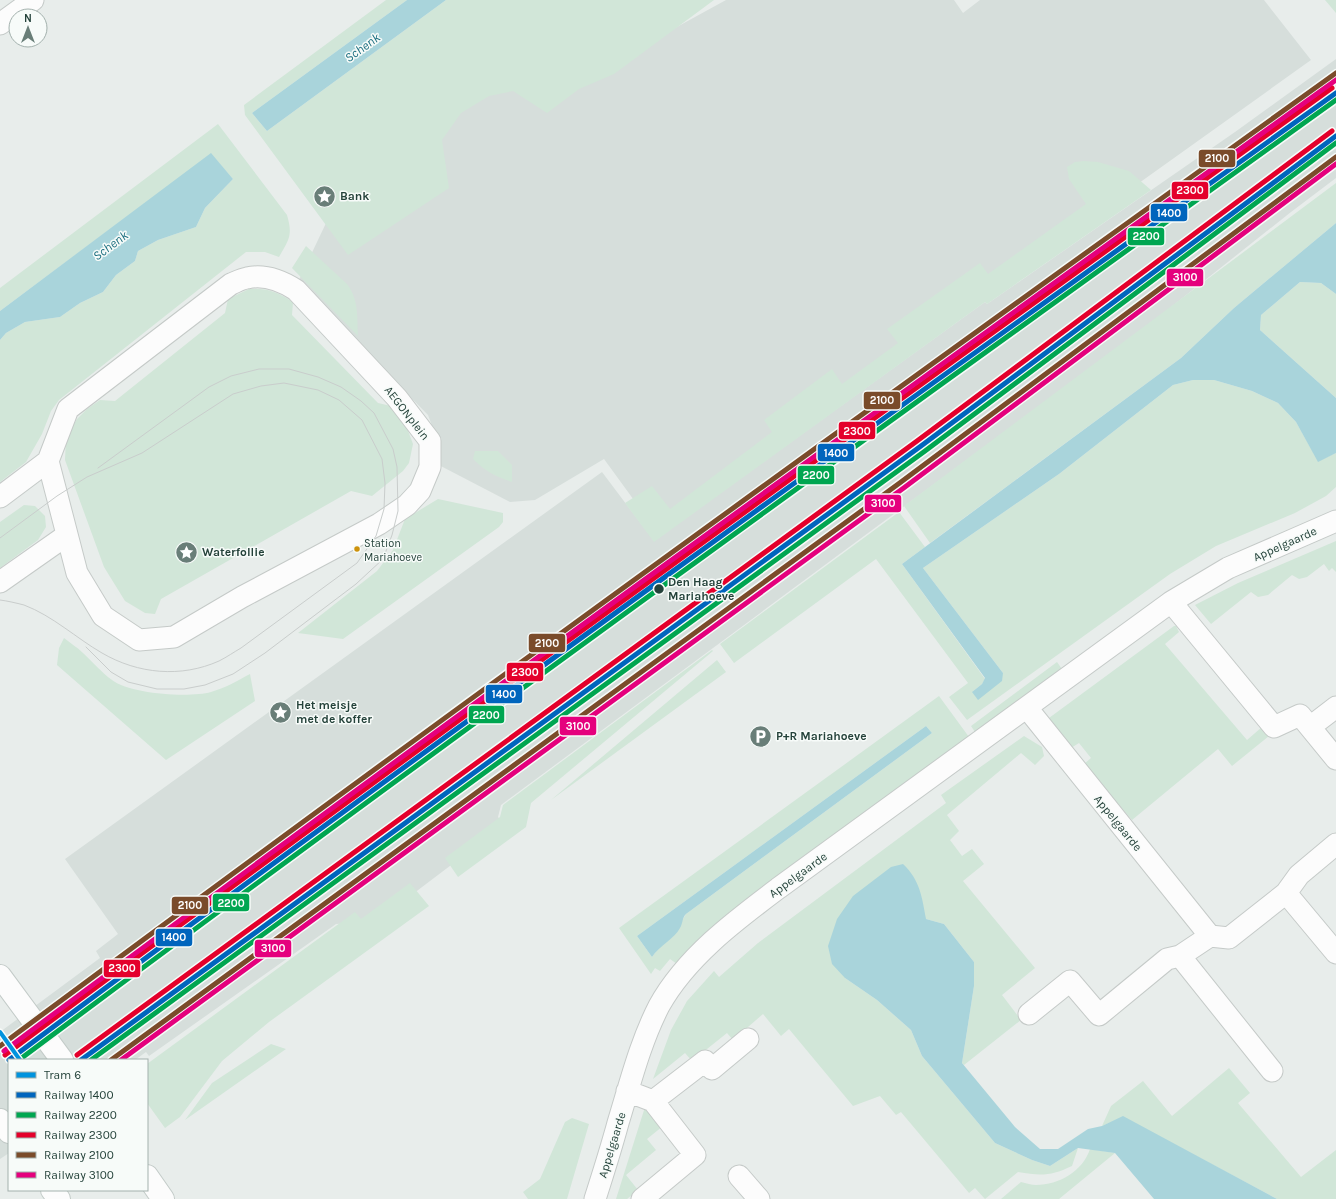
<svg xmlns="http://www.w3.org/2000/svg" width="1336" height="1199" font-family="Karla,sans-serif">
  <rect width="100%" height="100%" fill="#e8edeb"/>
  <path fill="#d6dedb" d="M726,0h228l9,13 17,-13h284l47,60 -656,469 -51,-70 -69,41 -25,2 -75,-39 2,-24 -9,-24 -130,-133 39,-82 189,-142 25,38z
    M1336,59v119l-45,34 -188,149 -50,35 -552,409 -3,12 6,8 -144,109 -8,-11 -16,1 -187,132 -3,-4 -11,8h-126v93l-9,6v-127l100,-74 -4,-7 22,-17 -53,-75 537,-387 52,69 331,-239 2,2 248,-172z"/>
  <path fill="#d1e6d8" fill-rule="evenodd" d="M386,0h21l-155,113 15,18 179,-131h268l-100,74 -35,15 -32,24 -34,-22 -24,5 -28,17 -19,27 7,48 -101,67 -103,-140 -1,-10z
    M1325,0h11v13z
    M218,124l69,91c6,21 2,24 -8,42l-14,-5h-19l-187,148 -8,11 -9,23 -16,28 -26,20v-142l6,-7 19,-11 35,-5 20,-14 23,-11 13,-17 19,-14 3,-10 20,-11 38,-13 9,-19 28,-29 -22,-25 -211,157v-23z
    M1084,161l14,1 31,9 22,19 -164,114 -2,-2 -331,240 -29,-39 27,-17 18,23 102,-77 -8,-12 68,-51 10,15 56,-41 -11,-14 93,-66 8,11 98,-70 -17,-25 -2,-12 8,-5z
    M1336,183v40l-102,85 -53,50 -251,185 -26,-37z
    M306,246l41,38c12,16 10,32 11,52l-66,-68z
    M1300,282l21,1 15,11v104l-76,-68 1,-15z
    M249,289c19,-1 28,3 44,13l-1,13 86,88 13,3 16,22 6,16 -4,19 -6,8 -31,25 -21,-5 -190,108 -6,15 -10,-1 -20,-12 -21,-34 -39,-107 1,-23 11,-18 10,-10 13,-9 15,1 110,-88 3,-14z
    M1193,380h21l38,11 26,12 18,19 22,39 18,-8v34l-10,9 -31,17 -79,33 -46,28 -203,146 -18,-23 19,-14 -92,-124 -142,104 -14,-19 179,-132 26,35 -23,17 83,115 -3,5 -10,8 31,-19 -80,-105 136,-94 114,-89z
    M475,451h23l14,14v17c-17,-6 -26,-10 -39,-23z
    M438,499l65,14v9l-4,5 -156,112 -45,-6 79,-62 16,-21 12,-31z
    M24,505l11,1 10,10 1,11 -8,13 -38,28v-46z
    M1336,541v31l-4,-4 -3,3 -5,-7 -17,13 -8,2 -7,-4 -24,20 -10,2 -7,-5 -40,32 -16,-19 43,-22z
    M1174,626h2l3,6 -14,12 82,96 15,-13 7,9 -37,30 -14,-17 -86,71 -48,-56 7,-6 -12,-15 -8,5 -22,-30z
    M64,638c6,5 13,9 19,15 10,9 18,19 29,27 18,14 77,18 99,12 14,-4 26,-11 39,-18l5,27 -89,59 -109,-95 2,-17z
    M712,650l1,1 -182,152 -5,24 -68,50 -13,-19 55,-41 3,-12z
    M717,660l9,12 -175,128z
    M1057,662l5,7 -87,63 -4,-6z
    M939,696l30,41 -292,227 -7,-5 -10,12 -5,-3 -4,6 -32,-46zM926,726l6,7 -246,181 -13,22 -16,14 -5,7 -15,-21z
    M1024,736l18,11 2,9 -9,9 -14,-12 -74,62 12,16 -9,9 12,16 10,-7 12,15 -21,17 72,87 -33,27 19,25 -57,45 -2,-2 12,-77v-24l-30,-38 -18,-5 -81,59 32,22 34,30 11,26 73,87 37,17 18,6 28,-18 -6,18c-21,10 -31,10 -54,6l-33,27 -10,-11 -6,5 -68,-81 -5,3 -16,-19 -27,10 -64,-77 -8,7 -18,-22 -30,26 -6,-7 -35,28 -7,-8 -32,26 18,-49 16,-29 27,-30 5,6 39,-34 188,-140 -5,-8z
    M410,883l19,23 -160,116 -47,39 -42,56 -15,11 -18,-25v-39l208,-152 6,7z
    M271,1044l15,5 -101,71 27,-37z
    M1229,1068l21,25 -12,10 63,74 35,-27v49h-59l-154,-82 -21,9 9,-20 32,-25 29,35z
    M645,1107l18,19 -16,13 9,11 -30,25 12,15 -11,9h-11z
    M572,1118l17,6 -22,75h-39l-5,-7 17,-13 25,-57z
    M1090,1149l25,4 -56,46h-58l20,-17c5,1 11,3 15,3 23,0 47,-14 54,-36z"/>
  <path fill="#a9d4db" d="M407,0h39l-179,131 -15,-18z
    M211,153l22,26 -28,29 -9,19 -38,13 -20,11 -3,10 -19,14 -13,17 -23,11 -20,14 -35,5 -19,11 -6,7v-29z
    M1336,223v71l-15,-11 -21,-1 -39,33 -1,15 76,68v55l-18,9 -22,-40 -18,-19 -26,-12 -38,-11h-21l-20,5 -114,89 -136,94 80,105 -1,8 -24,19 -6,-8 10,-8 3,-6 -83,-114 279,-206 53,-50z
    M926,726l6,7 -246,181c-4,4 -3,9 -6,14 -5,10 -21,18 -28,29l-15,-21z
    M903,864c17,16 19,33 23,55l18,5 30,38v24l-12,77 53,64 25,22h18l30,-20 14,-3 21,-10 154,83h-123l-39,-46 -37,-5 -28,18 -18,-6 -37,-17 -73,-87 -11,-26 -34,-30 -32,-22 -13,-14 -4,-18 9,-27 16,-23 38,-29z"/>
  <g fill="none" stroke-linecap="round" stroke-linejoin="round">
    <defs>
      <path id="minor" d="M0,24l33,-24
        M0,497l48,-36 20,-52 163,-125c5,-2 10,-5 16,-6 17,-4 35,3 49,12l101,108 33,43v26l-10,24 -13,14 -28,19 -137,73 -68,40 -35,3 -36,-24 -26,-43 -29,-112
        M0,582l67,-47
        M1171,602l103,125 26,-12 36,44
        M1027,708l183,228 19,2 57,-45 50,60
        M1310,727l26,-20
        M1286,893l13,-18 37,-31
        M1180,956l92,115
        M1029,1014l41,-33 29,34 68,-56 13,-3 30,-20
        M627,1091l26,10 42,54 -53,44
        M653,1101l52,-40 7,8 36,-30
        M739,1176l20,23
        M595,1199c8,-25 16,-50 23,-76 12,-39 22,-80 41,-117 27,-49 77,-86 121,-119l391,-285 57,-34 108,-47"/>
      <path id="secondary" d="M0,976l62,84
        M0,1120l9,12
        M147,1176l16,23
        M52,1190l7,9"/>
    </defs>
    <use href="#minor" stroke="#c5cac8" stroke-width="23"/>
    <use href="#secondary" stroke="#c3cbc8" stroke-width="24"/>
    <use href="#minor" stroke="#fcfcfc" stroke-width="21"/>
    <use href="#secondary" stroke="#fcfcfc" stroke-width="22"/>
    <path stroke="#c9cdcc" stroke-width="1" d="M0,538l57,-42 30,-19 55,-24 91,-59 28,-8 23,-3 34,7 21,10 23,20 20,39 3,24 -1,26 -8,27 -19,27 -116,85c-7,4 -14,9 -22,13 -38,17 -81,13 -117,-8 -26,-15 -49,-37 -78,-48 -8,-2 -16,-4 -24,-5
      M86,647l25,25 17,10 29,7h27l21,-4 28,-11 32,-21 91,-69 27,-25 9,-24 6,-24 -1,-44 -4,-18 -19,-36 -13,-12 -20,-14 -23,-10 -29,-8h-30l-28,7 -22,11 -111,81"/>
    <defs>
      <path id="rail-1" d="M9,1060c438,-328 883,-648 1327,-967
        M81,1060l840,-614 415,-310"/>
      <path id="rail-2" d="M19,1060c435,-325 876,-643 1317,-960
        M91,1060l834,-609 411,-308"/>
      <path id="rail-3" d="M5,1055c439,-327 883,-647 1327,-967
        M77,1055l840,-614 415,-310"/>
      <path id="rail-4" d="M0,1046c442,-329 889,-652 1336,-973
        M111,1060l790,-578 435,-325"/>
      <path id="rail-5" d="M4,1051c440,-328 886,-650 1332,-971
        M121,1060l784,-573 431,-323"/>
    </defs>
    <use href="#rail-1" stroke="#f7fbf9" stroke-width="8"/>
    <use href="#rail-2" stroke="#f7fbf9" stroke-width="8"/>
    <use href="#rail-3" stroke="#f7fbf9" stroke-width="8"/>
    <use href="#rail-4" stroke="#f7fbf9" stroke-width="8"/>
    <use href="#rail-5" stroke="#f7fbf9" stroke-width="8"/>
    <use href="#rail-1" stroke="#0065bd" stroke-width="5"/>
    <use href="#rail-2" stroke="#00a651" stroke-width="5"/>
    <use href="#rail-3" stroke="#e4002b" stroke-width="5"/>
    <use href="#rail-4" stroke="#7a4b2a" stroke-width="5"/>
    <use href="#rail-5" stroke="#e5007d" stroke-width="5"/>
    <defs>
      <path id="tram-1" d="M0,1032l20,28"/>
    </defs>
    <use href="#tram-1" stroke="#f7fbf9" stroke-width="7"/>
    <use href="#tram-1" stroke="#0093de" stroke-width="4"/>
  </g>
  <defs>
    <symbol id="sight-disc" viewBox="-11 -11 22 22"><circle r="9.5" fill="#697e78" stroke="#f7fbf9"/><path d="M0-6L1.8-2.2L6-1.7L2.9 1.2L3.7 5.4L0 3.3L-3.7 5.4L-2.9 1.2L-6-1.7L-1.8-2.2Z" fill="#fff"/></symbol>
    <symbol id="parking-disc" viewBox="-11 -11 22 22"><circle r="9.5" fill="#697e78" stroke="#f7fbf9"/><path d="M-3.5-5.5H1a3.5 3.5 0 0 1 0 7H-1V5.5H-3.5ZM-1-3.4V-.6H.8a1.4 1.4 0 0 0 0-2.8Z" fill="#fff"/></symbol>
  </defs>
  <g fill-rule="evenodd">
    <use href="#sight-disc" x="312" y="184" width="25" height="25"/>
    <use href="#sight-disc" x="174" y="540" width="25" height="25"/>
    <use href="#sight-disc" x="268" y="700" width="25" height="25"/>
    <use href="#parking-disc" x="748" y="724" width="25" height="25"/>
  </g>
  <circle fill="#cd920c" stroke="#f7fbf9" stroke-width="1.5" cx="357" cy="549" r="3.5"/>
  <circle fill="#24423a" stroke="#f7fbf9" stroke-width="1.5" cx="659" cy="589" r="5.5"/>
  <g text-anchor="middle" stroke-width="3" stroke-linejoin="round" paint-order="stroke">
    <g font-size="11" fill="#24423a" stroke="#f7fbf9" text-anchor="start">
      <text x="364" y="547">Station<tspan x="364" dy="14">Mariahoeve</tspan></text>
    </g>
    <g font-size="12" font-weight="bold" fill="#24423a" stroke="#f7fbf9" text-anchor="start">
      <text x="340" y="200">Bank</text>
      <text x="202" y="556">Waterfollie</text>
      <text x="296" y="709">Het meisje<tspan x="296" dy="14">met de koffer</tspan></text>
      <text x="776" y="740">P+R Mariahoeve</text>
    </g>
    <g font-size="12" fill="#24423a" stroke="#f7fbf9">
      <text transform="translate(407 413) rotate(52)" y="4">AEGONplein</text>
      <text transform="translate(1285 544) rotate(-24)" y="4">Appelgaarde</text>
      <text transform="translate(1118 823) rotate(51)" y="4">Appelgaarde</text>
      <text transform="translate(798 875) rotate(-36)" y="4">Appelgaarde</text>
      <text transform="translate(612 1145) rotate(-73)" y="4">Appelgaarde</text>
    </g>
    <g font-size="12" font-weight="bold" fill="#24423a" stroke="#f7fbf9" text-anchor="start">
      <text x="668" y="586">Den Haag<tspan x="668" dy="14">Mariahoeve</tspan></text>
    </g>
    <g font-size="13" font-style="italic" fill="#1c6f80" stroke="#f7fbf9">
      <text transform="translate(362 47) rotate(-36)" y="5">Schenk</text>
      <text transform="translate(110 245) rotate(-37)" y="5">Schenk</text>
    </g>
  </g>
  <g stroke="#f7fbf9" stroke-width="1.5">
    <rect x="1198" y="149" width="38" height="19" rx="4" fill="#7a4b2a"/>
    <rect x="1171" y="181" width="38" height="19" rx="4" fill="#e4002b"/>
    <rect x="1150" y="203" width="38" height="19" rx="4" fill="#0065bd"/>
    <rect x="1127" y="227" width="38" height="19" rx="4" fill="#00a651"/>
    <rect x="1166" y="268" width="38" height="19" rx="4" fill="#e5007d"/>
    <rect x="863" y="391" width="38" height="19" rx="4" fill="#7a4b2a"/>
    <rect x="838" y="421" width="38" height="19" rx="4" fill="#e4002b"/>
    <rect x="817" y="443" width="38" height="19" rx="4" fill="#0065bd"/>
    <rect x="797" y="465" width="38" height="20" rx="4" fill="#00a651"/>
    <rect x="864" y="494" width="38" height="19" rx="4" fill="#e5007d"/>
    <rect x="528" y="633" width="38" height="20" rx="4" fill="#7a4b2a"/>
    <rect x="506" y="662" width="38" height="20" rx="4" fill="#e4002b"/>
    <rect x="485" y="684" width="38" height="20" rx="4" fill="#0065bd"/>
    <rect x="468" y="705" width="37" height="19" rx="4" fill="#00a651"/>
    <rect x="559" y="716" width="38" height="20" rx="4" fill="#e5007d"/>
    <rect x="212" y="893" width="38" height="19" rx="4" fill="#00a651"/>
    <rect x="171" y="896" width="38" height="19" rx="4" fill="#7a4b2a"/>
    <rect x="155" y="928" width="38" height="19" rx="4" fill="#0065bd"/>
    <rect x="254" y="939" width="38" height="19" rx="4" fill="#e5007d"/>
    <rect x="103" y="959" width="38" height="19" rx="4" fill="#e4002b"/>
  </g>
  <g font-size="11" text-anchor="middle" font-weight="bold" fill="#fff">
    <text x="1217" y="162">2100</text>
    <text x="1190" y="194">2300</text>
    <text x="1169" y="217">1400</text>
    <text x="1146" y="240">2200</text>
    <text x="1185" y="281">3100</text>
    <text x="882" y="404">2100</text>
    <text x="857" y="435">2300</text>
    <text x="836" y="457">1400</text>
    <text x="816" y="479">2200</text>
    <text x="883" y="507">3100</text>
    <text x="547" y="647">2100</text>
    <text x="525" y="676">2300</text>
    <text x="504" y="698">1400</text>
    <text x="486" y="719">2200</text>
    <text x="578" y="730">3100</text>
    <text x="231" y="907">2200</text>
    <text x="190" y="909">2100</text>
    <text x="174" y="941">1400</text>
    <text x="273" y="952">3100</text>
    <text x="122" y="972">2300</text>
  </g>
  <rect x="8" y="1059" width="140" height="132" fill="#f7fbf9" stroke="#a3b1ad"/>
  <rect x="16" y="1072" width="20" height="6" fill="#0093de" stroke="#a3b1ad"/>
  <text x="44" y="1079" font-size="12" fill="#24423a">Tram 6</text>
  <rect x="16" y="1092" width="20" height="6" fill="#0065bd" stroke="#a3b1ad"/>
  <text x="44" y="1099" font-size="12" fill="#24423a">Railway 1400</text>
  <rect x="16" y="1112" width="20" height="6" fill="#00a651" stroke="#a3b1ad"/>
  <text x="44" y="1119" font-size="12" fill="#24423a">Railway 2200</text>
  <rect x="16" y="1132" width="20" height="6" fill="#e4002b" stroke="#a3b1ad"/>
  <text x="44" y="1139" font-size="12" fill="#24423a">Railway 2300</text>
  <rect x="16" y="1152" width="20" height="6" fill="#7a4b2a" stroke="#a3b1ad"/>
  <text x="44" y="1159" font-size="12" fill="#24423a">Railway 2100</text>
  <rect x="16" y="1172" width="20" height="6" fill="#e5007d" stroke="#a3b1ad"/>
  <text x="44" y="1179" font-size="12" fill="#24423a">Railway 3100</text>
  <g transform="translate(28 28)"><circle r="19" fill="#f7fbf9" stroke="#a3b1ad"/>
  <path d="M0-3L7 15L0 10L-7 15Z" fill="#697e78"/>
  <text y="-6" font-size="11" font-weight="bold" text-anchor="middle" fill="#24423a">N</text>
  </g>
</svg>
